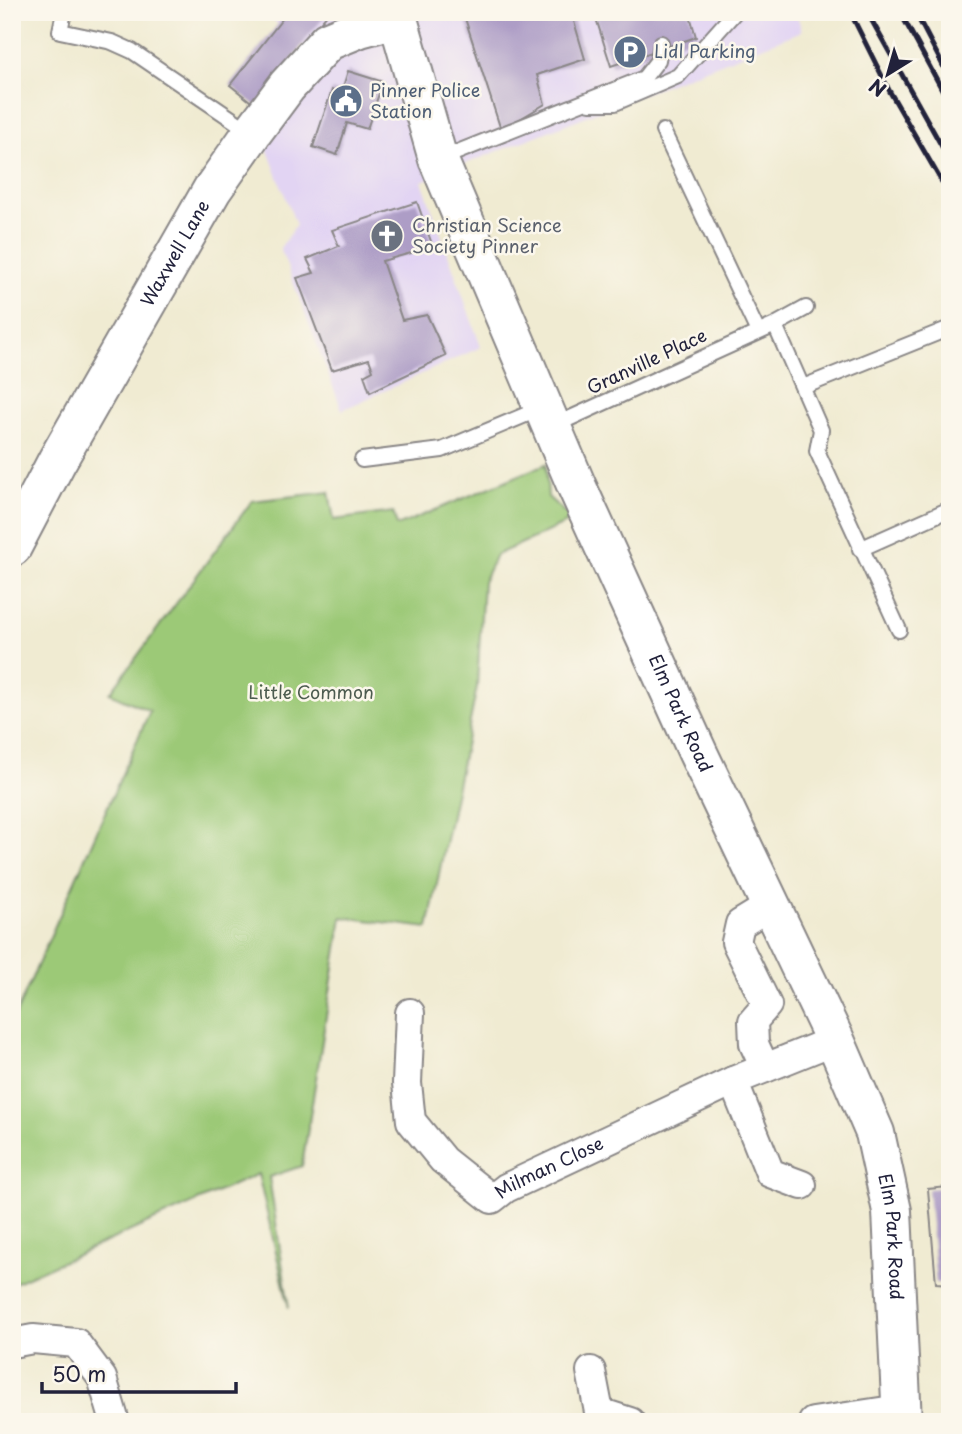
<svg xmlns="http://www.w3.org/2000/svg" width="962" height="1434" font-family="'Playpen Sans',sans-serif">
  <rect width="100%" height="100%" fill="#fbf7ec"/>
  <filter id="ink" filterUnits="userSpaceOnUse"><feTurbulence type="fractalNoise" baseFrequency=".0143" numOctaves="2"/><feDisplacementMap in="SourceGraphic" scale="14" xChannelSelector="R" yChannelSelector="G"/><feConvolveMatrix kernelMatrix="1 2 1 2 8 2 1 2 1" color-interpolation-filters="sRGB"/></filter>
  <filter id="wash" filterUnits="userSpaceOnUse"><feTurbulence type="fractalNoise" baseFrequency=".00686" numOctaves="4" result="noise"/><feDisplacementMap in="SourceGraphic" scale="28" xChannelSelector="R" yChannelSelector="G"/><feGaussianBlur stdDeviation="1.57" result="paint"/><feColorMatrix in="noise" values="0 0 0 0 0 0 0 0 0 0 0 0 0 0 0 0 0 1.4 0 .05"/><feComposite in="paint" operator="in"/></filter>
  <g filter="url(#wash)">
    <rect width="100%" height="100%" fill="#f0ebd2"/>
    <path fill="#e2d4f3" d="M264,12h532l6,19 -380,150 59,166 -139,63 -62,-162 16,-23 -29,-77 54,-87z"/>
    <path fill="#9cc977" stroke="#5f7659" stroke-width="2" d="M546,464l2,33 25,23 -77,35 -13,27 -6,105 -49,241 -86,-11 -40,249 -33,11 20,131 -31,-134 -246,110v-261l138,-312 -40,-18 142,-192 77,-9 5,28 59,-8 4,14z"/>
    <g id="blocks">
      <path fill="#ad9dc6" d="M275,12h54l-20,23 -49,74 -30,-24 53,-67z
        M463,12h126l-16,6 12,41 -48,16 8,29 -44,26z
        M594,12h95l7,25 -85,29z
        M348,71l35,11 -16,47 -20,-6 -10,32 -24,-8 19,-57 9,3z
        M417,202l16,45 -51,14 20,59 25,-5 19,41 -76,36 -6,-17 9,-5 -4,-11 -37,11 -35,-92 17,-5 -7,-14 32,-13 -7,-16z
        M948,1187l2,26v71l-14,-1 -8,-94z"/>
    </g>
  </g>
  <g filter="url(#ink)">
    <use href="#blocks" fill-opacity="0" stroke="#898686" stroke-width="2"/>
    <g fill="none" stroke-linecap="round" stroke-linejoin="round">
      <defs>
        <path id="lane" d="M64,12l-4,19 52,11 20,9 119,81
          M590,103h25l63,-27 57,-64
          M663,131l95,201
          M440,159l204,-81 14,-18 3,-17
          M775,325l46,105 -4,21 82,179
          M803,387l147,-59
          M553,426l222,-101 31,-17
          M362,460l80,-10 100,-42
          M860,549l90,-40"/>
        <g id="street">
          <path id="s1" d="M410,1013l-3,70 4,38 32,39 49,39 14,-11 227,-107 102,-41"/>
          <path d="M765,1068l-11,-24 -1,-23 14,-16 -31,-63 4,-18 31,-19"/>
          <path d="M733,1081l37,92 32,12"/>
          <path d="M12,1343l21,-4 43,4 26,35 13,44"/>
          <path d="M591,1371l8,41 31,10"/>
          <path d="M813,1422l87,-13"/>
        </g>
        <g id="secondary">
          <path id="s2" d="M396,12l42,147 139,328 121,266 137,287 40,93 17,78 10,211"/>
          <path id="s3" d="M12,547l45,-86 155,-271 40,-57 35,-47 41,-45 32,-13 37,-10"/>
        </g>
      </defs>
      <use href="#lane" stroke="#898686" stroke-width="18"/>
      <use href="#street" stroke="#898686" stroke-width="32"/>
      <use href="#secondary" stroke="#898686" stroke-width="42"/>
      <use href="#lane" stroke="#fff" stroke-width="14"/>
      <use href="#street" stroke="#fff" stroke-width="28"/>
      <use href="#secondary" stroke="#fff" stroke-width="38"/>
      <path stroke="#22223b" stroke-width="5" d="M850,12l40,80 60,104
        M867,12l83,149
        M900,12l50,92
        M915,12l35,67"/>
    </g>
  </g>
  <defs>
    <symbol id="parking-disc" viewBox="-11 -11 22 22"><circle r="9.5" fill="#5c6f8a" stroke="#fbf7ec"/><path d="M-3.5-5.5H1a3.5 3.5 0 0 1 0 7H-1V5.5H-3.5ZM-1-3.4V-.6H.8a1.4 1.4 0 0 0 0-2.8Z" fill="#fff"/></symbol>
    <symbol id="civic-disc" viewBox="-11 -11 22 22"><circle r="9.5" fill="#5c6f8a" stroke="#fbf7ec"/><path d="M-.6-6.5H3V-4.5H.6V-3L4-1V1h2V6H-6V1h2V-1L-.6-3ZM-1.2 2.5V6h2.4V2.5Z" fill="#fff"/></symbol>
    <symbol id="church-disc" viewBox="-11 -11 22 22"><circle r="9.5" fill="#6b7280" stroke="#fbf7ec"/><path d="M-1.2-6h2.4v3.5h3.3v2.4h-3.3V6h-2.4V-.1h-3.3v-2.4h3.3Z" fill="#fff"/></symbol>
  </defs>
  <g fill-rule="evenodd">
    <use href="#parking-disc" x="611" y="33" width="38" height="38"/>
    <use href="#civic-disc" x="327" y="82" width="38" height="38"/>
    <use href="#church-disc" x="368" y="217" width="38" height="38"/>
  </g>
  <g text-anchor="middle" stroke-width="5" stroke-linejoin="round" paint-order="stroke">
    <g font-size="18" fill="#4e5e75" stroke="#fbf7ec" text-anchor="start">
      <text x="654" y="58">Lidl Parking</text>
      <text x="370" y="97">Pinner Police<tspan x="370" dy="21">Station</tspan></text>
    </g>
    <g font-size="18" fill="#5b616d" stroke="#fbf7ec" text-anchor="start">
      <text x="412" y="232">Christian Science<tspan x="412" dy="21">Society Pinner</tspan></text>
    </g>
    <g font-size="18" fill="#22223b" stroke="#fbf7ec">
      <text dy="6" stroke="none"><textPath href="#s3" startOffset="336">Waxwell Lane</textPath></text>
      <text transform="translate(647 362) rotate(-25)" y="6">Granville Place</text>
      <text dy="6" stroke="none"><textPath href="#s2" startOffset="758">Elm Park Road</textPath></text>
      <text dy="6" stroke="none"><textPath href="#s1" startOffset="287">Milman Close</textPath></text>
      <text dy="6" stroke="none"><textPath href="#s2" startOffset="1326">Elm Park Road</textPath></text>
    </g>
    <g font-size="18" fill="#4d5c50" stroke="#fbf7ec">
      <text x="311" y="699">Little Common</text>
    </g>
  </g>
  <rect width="962" height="1434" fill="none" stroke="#fbf7ec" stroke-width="42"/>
  <g transform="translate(888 74) rotate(217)" stroke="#fbf7ec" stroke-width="5" paint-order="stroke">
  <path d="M0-5L12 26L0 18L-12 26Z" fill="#22223b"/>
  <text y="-10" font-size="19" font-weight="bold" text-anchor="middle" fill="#22223b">N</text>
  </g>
  <path d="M42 1382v10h194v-10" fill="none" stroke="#22223b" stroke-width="3.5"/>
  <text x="52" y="1382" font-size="21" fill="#22223b" stroke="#fbf7ec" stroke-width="5" paint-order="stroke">50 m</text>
</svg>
